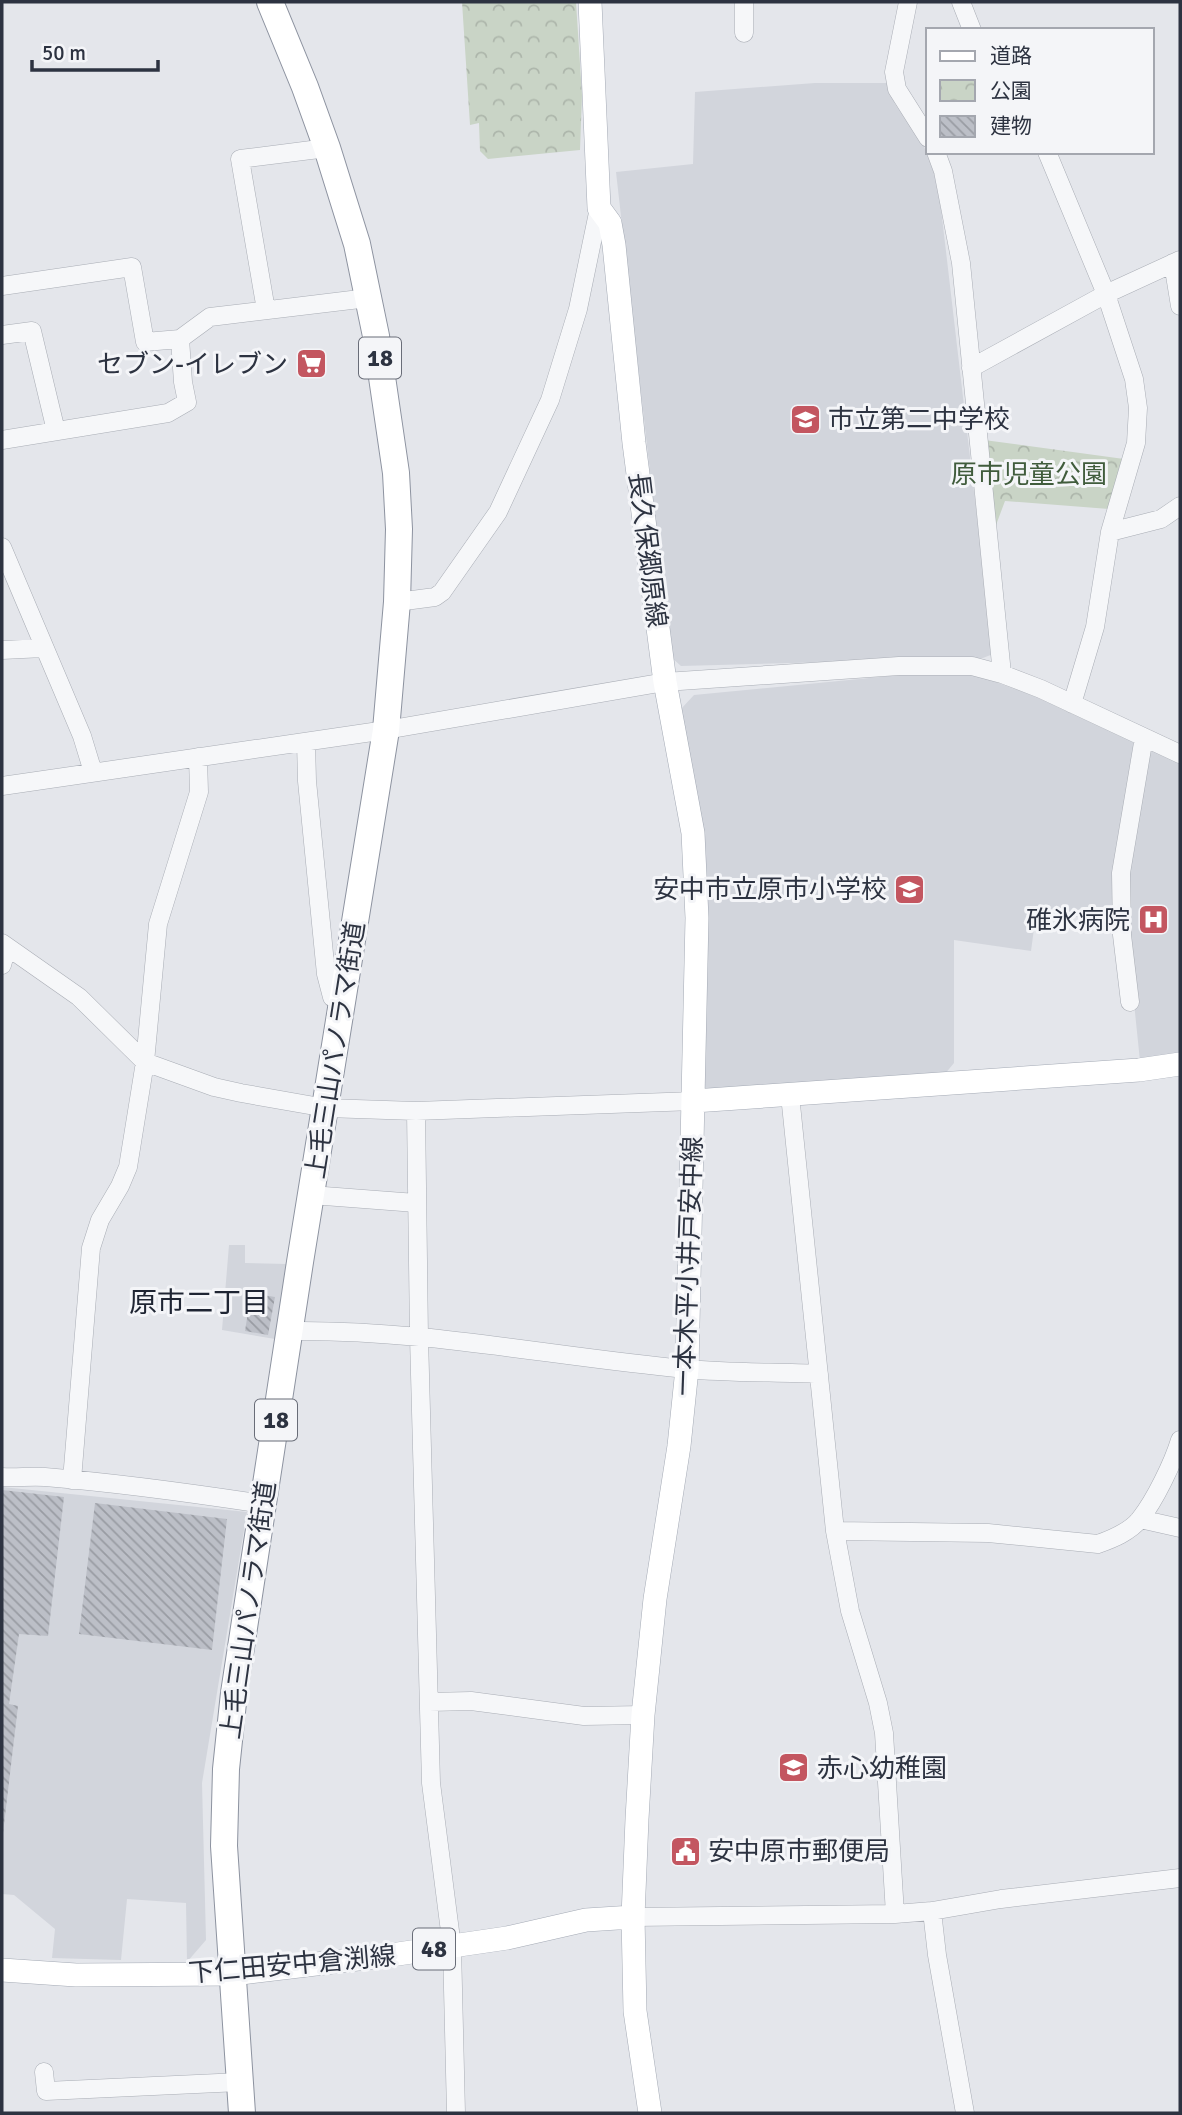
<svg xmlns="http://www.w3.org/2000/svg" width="1182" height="2115" font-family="Signika,'Noto Sans JP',sans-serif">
  <defs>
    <pattern id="park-crowns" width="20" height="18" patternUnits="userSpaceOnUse" patternTransform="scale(1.75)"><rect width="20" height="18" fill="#c9d4c6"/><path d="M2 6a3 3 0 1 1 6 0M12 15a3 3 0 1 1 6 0" fill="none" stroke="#adb6ab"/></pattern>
    <pattern id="building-back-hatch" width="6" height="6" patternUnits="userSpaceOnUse" patternTransform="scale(1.75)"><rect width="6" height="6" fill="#bcbfc7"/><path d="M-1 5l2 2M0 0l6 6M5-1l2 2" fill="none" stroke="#999ca3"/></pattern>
  </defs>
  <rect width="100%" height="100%" fill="#e4e6eb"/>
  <path fill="#d2d5dc" d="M815,83h75l5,21 28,40 15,39 55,471 -10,4 -302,8 -10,-9 -55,-485 77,-8 2,-72z
    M971,673l65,24 101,47 -22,176 -79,-6 -5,37 -77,-11v123l-10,12 -154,12 -88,2 -22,-379 14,-15 206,-20z
    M1147,748l33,16v291l-40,6 -13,-126v-62z
    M229,1245h16v18l42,1 -12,75 -53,-9z
    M2,1487l245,25 -45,271 4,157 -19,22 -1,-59 -59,-4 -6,61 -69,-2 3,-29 -41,-34 -12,-1z"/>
  <path fill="url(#park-crowns)" d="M462,2h114l6,93 -2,55 -92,9 -8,-8 -1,-28 -9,2z
    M984,440l140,19 -15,50 -104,-8 -12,32z"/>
  <path fill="url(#building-back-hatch)" d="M251,1293l24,4 -7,38 -23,-4z
    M2,1490l62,7 -16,139 -29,-2 -10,70 9,2 -15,127z
    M95,1503l132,16 -15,131 -133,-16z"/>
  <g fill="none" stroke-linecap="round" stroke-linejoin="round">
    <defs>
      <path id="minor" d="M908,2l-14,70 3,17 31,49
        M961,2l11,28
        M744,33v-31
        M936,152l7,19 18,92 41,411
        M1047,152l59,142 28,85 4,29 -2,35 -26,89 -15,95 -23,77
        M1173,263l7,43
        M2,286l130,-19 13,75 35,-3
        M266,310l-26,-151 87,-11
        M2,335l30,-4 24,100
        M971,368l135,-74 74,-34
        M2,440l166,-27 19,-11 -4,-20 -3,-43 30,-22 158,-19
        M1110,532l51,-13 19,-13
        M2,547l80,189 11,36
        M397,602l38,-5 7,-5 56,-80 52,-112 28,-91 21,-101
        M2,650l42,-2
        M306,742l1,39 19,193 6,23 12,1
        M2,786l384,-56 279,-48 234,-16h73l30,8 39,15 139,65
        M2,943l77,54 66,65 69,25 27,6 85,15 90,3 278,-10
        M2,965l5,-18
        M1130,1002l-8,-67 -1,-62 23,-136
        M790,1095l45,436 15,80 28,92 6,30 11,181
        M416,1111l3,226 12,446 21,164 4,166
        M311,1195l105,8
        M289,1331c134,-2 265,26 397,38 44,4 89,3 133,5
        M2,1477c14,1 28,-1 43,0 73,6 146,16 218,27
        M72,1480l19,-232 9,-28 20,-34 8,-19 17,-105 13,-138 41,-132 -1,-35
        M1140,1519l40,9
        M835,1531l153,2 110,11c14,-5 32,-12 42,-25 15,-19 33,-56 40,-79
        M429,1702l42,-1 113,15 59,-1
        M932,1911l5,44 28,158
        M633,1917l262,-3 37,-3 69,-12 179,-21
        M44,2072l2,19 194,-9"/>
      <path id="major" d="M590,2l9,206 11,15 4,22 20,198 31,239 28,151 4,85 -10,451 -8,77 -24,153 -12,116 -6,104 -4,98 2,94 15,102
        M694,1101l445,-31 41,-6
        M2,1970l74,5 157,-1 158,-19 116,-17 79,-18 47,-3"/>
      <path id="highway" d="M242,2113l-18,-267 2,-77 8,-76 66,-431 86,-532 11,-128 2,-73 -3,-56 -20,-137 -19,-92 -30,-96 -22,-61 -35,-85"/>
    </defs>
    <use href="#minor" stroke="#a9adb5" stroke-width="19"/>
    <use href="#major" stroke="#a4aab5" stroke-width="24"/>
    <use href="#highway" stroke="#8d93a0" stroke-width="28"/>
    <use href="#minor" stroke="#f6f7f9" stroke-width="18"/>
    <use href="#major" stroke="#fff" stroke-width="23"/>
    <use href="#highway" stroke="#fff" stroke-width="26"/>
  </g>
  <defs>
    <symbol id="supermarket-square" viewBox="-11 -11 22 22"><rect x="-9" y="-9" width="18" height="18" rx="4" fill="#c35660" stroke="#f4f5f8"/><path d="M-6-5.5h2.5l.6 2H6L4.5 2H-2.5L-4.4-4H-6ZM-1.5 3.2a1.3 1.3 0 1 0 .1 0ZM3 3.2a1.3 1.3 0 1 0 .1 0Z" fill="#fff"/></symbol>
    <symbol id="school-square" viewBox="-11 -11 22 22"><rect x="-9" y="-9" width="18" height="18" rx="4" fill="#c35660" stroke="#f4f5f8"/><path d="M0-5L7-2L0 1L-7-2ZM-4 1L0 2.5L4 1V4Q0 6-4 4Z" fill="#fff"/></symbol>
    <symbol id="hospital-square" viewBox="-11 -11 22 22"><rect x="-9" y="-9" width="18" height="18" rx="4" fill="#c35660" stroke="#f4f5f8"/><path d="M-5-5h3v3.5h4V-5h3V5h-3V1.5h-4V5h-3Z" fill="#fff"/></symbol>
    <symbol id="civic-square" viewBox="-11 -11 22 22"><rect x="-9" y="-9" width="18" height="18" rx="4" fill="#c35660" stroke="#f4f5f8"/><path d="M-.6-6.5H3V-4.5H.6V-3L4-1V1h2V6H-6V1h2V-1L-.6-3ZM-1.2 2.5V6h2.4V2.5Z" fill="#fff"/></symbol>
  </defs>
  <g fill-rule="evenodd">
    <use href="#supermarket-square" x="294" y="346" width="35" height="35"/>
    <use href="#school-square" x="788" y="402" width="35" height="35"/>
    <use href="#school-square" x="892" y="872" width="35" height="35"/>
    <use href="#hospital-square" x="1136" y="902" width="35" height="35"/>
    <use href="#school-square" x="776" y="1750" width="35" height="35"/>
    <use href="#civic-square" x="668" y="1834" width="35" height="35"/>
  </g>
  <g text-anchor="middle" stroke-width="6" stroke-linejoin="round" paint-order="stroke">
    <g fill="#f4f5f8" stroke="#696d78" stroke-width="2">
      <rect x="359" y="337.5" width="42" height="41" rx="5"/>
      <rect x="255" y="1399.5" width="42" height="41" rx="5"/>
      <rect x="413" y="1928.5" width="42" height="41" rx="5"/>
    </g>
    <g font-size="24" font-weight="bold" fill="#2d3341">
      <text x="380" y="366">18</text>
      <text x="276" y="1428">18</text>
      <text x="434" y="1957">48</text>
    </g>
    <g font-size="26" fill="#2d3341" stroke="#f4f5f8" text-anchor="end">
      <text x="288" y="373">セブン-イレブン</text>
      <text x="828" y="428" text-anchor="start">市立第二中学校</text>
      <text x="887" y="898">安中市立原市小学校</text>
      <text x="1130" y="929">碓氷病院</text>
      <text x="817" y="1777" text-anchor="start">赤心幼稚園</text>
      <text x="708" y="1860" text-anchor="start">安中原市郵便局</text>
    </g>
    <g font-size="26" fill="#405c3c" stroke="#f4f5f8">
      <text x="1029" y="483">原市児童公園</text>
    </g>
    <g font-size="26" fill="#2d3341" stroke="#f4f5f8">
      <text transform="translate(648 550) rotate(83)" y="9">長久保郷原線</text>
      <text transform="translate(335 1050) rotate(-81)" y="9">上毛三山パノラマ街道</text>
      <text transform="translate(688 1266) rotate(-88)" y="9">一本木平小井戸安中線</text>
      <text transform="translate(248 1610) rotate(-82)" y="9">上毛三山パノラマ街道</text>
      <text transform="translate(292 1964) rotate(-5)" y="9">下仁田安中倉渕線</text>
    </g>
    <g font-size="28" fill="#1f2533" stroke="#f4f5f8">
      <text x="199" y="1312">原市二丁目</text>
    </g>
  </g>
  <rect width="1182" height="2115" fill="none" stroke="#2d3341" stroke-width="7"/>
  <rect x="926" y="28" width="228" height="126" fill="#f4f5f8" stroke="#a4a7af" stroke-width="2"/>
  <rect x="940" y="51" width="35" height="10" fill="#ffffff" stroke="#a4a7af" stroke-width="2"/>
  <text x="990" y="63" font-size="21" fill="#2d3341">道路</text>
  <rect x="940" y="80" width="35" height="21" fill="url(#park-crowns)" stroke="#a4a7af" stroke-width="2"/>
  <text x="990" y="98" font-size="21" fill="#2d3341">公園</text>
  <rect x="940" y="116" width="35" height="21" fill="url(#building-back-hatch)" stroke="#a4a7af" stroke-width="2"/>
  <text x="990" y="133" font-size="21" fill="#2d3341">建物</text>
  <path d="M32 60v10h126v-10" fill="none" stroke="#2d3341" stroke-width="3.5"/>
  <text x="42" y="60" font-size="21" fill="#2d3341" stroke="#f4f5f8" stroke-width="5" paint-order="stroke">50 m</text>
</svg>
